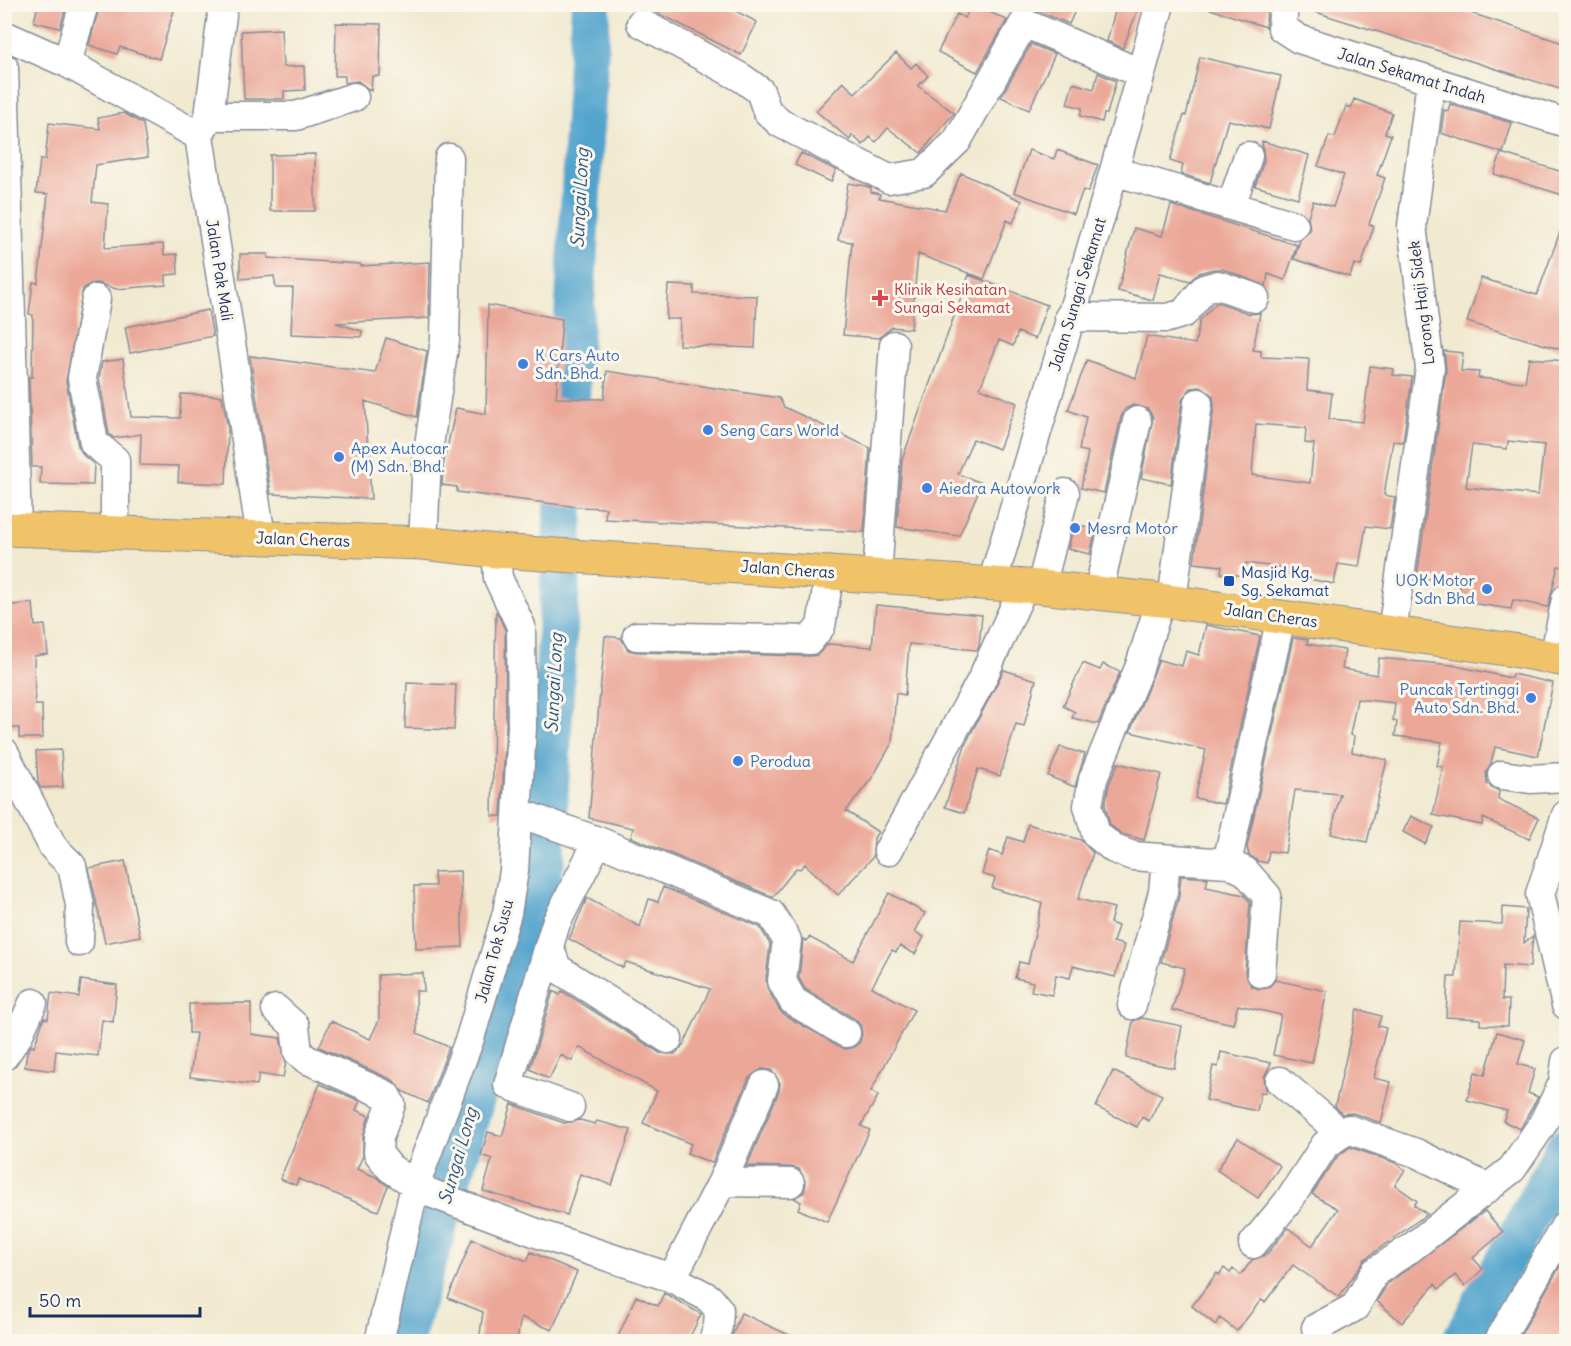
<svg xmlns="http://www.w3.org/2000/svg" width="1571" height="1346" font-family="Delius,sans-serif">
  <rect width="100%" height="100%" fill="#fbf7ec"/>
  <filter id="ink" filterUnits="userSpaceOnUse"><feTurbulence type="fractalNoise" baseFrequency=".0167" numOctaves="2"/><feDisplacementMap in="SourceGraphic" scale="12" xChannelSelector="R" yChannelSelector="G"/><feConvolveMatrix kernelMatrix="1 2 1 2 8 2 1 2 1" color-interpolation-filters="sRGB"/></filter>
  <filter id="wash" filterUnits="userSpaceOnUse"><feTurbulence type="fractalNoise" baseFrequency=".008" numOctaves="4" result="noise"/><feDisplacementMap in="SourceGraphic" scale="24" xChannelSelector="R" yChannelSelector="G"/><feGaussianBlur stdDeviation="1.35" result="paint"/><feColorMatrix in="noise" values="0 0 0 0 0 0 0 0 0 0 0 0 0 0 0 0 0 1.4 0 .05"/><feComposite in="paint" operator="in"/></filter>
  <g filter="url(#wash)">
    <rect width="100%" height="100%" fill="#f1ead1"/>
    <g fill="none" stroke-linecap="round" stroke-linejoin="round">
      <path stroke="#53a4cd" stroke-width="40" d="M403,1342l142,-480 46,-858
        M1461,1342l105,-195"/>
    </g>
    <g id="blocks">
      <path fill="#eba899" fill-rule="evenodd" d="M38,4h29l-7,24 -26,-6z
        M100,4h76l-17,55 -39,-12 -3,7 -28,-9z
        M640,4h82l35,18 -16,33z
        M972,4l35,16 -30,52 -39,-20 19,-38 8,4z
        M1030,4h48l-9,20 -40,-17z
        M1117,4h23l-17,44 -16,-7z
        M1207,4h60l-1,23 -59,-19z
        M1307,4h136l123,40v47l-260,-82z
        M336,23l45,1 -1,52h-8l-1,15 -13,-10 -13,2v-7h-10z
        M281,29l2,38 21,-1 1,24 -21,1v8h-40l-3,-68z
        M1031,44l24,10 -26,56 -28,-13z
        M896,53l15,15 5,-5 12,13 -10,10 36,27 -33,40 -33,-25 -12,14 -6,-5 -7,8 -11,-10 -2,5 -34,-29 27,-29 12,11z
        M1200,57l81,19 -12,53 -41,-9 -18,63 -29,-9 2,-9 -13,-4 14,-46 2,1z
        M1098,73l18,8 -9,33h-3l-2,8 -22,-6 2,-8 -15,-4 6,-21 21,6z
        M1354,99l38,14 -7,20 6,2 -14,40 8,3 -16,46 5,2 -13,40 -7,-2 -4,13 -56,-18 6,-19 10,-10 -2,-13 5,-16 20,6 11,-32 -26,-9 11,-30 6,1 11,-31 5,2z
        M1450,104l62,19 -9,30 -62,-20 3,-23 4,1z
        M124,113l19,11 5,33 -52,8 -4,37 16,2 -3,44 58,-4 1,11 13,-1 1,20 -12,1v10l-50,4 -18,-6 -8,1 -7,5 -17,92 12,65 6,10 10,8 -1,21 -53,-1 1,-17h-9l-3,-90h3l1,-62 -4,-1 4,-32 5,1 10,-89 -12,-1 4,-33h5l4,-37 51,6 -2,-11z
        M1262,141l47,14 -11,43 -43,-12 9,-25z
        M1029,150l25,9 3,-9 41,15 -10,27 -5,-2 -9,24 -60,-22z
        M801,153l35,17 -5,12 -36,-17z
        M1501,153l65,20v23l-72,-22z
        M315,154v57h-45v-56z
        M961,173l61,28 -9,22 -6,-3 -23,59 -66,-25 -7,75 -19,-2 -13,11 -36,-3 9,-93 -14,-2 10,-57 18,3 5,2v4l9,2 -1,4 66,12z
        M1171,205l126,40 -12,35 -17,-6 -2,12 -43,-17h-9l-15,4 -9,8 -30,-8 -7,27 -35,-9 16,-63 28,8z
        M1564,221l2,130 -99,-29 14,-44 56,17z
        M240,254h28v4l92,6v2l70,-4 -1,56 -93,5 26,8 -1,6 -70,-3 2,-46h-17l-2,-12 -34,3z
        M969,275l78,30 -12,34 -17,-7 -5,14 -14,-6 -19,48 37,15 -18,46 -26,-10 -15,35 24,9 -23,53 -62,-9 5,-67z
        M668,285l26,1v8l63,2 -2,52 -76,-3 1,-26h-14z
        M1217,302l33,12 10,-1 -7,37 8,1v6l48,2 -2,31 25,3 -3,26 34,3 7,-56 24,3 -1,6 19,2 -9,65 -10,-1 -9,54 11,2 -5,32 -24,-3 -7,41 -21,-3 -4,20 -45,-9 2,-6 -45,-6 -2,13 -23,-3 1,-7 -28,-3 20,-158 -1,-9 -12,-9 -10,1 -9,12 -11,84 -30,-6 12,-61 -5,-8 -15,-4 -8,4 -4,8 -17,76 -23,-5 7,-36 -9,-2 7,-33 -18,-7 19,-50 49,18 11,-42 48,8 5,-24zM1256,424l50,4 -1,15 9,1 -4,39 -58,-8z
        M488,305l74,14 -6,79 48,1 3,-28 172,27 5,9 86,41 -6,84 -259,-13 1,-11 -27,-1 -122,-15v-5l-15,-2 1,-19 13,-58 30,6z
        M208,310l5,26 -83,17 -5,-26z
        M386,338l41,13 -10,66 -52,-16 6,98 -100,-5 -21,-138 125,17z
        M1444,351l19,2 -2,18 18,1 -1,6 47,4 4,-24 37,3v206l-8,-1 -10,41 -35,-7 -2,9 -54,-8 3,-18 -43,-6 29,-207zM1508,441l36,4 -6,50 -72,-8 6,-42 35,4z
        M123,359l8,58 49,1 1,-24 41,2 6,33 -2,55 -48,-2 1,-16 -39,-1 1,-31 -27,4 -5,-4 -10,-56 3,-16z
        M1074,524l22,5 -6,25 -22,-5z
        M33,603l2,23 10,-1 3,29 -14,2 1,49h7l1,33h-24v-10h-13l-2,-122z
        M876,605l106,10 -3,31 -2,4 -68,-6 -4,51 -9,-2 -4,50 -20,35 -26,33 32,21 -4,6 -1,19 -35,38 -33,-31 -5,5 -4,-1 -23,29 -142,-60 2,-9 -44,-10 16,-182 16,2 7,12 9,2 173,4 7,-1 11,-11 44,3z
        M496,611l9,19 1,97 -5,89h-9z
        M1206,625l54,11 -37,168 -28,-6 11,-48 -76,-18 29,-72 23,6 4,-15 13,4z
        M1293,638l15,2 -1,4 38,6 -3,19 35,6 2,-17 73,7 59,13 1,-4 41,9 -15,73 -43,-9 -4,16 -5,9 1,12 12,7 -1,8 41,19 -10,21 -46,-21 -1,7 -49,-10 10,-48 -6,-1 5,-24 -47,-6 2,-14 -4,-1 2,-18 -38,-4 -7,36 4,1 -2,16 35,8 -20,82 -36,-8 9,-40 -45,-4 -10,63 -16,-2 -2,12 -9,-2 -9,-6 -2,-8z
        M1083,663l17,7 3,-6 17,8 -22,52 -26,-6 3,-6 -12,-6z
        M1004,670l32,10 -12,46 -8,-2 -16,52 -22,-7 -14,44 -19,-6 20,-62z
        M407,683l49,2 -2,45 -49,-2z
        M1060,747l25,7 -10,33 -27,-11z
        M61,750l2,37 -22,1 -3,-6 -2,-31z
        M1118,763l43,11 -17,66 -22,-6 -12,-9 -5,-20 4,-21z
        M1411,816l23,11 -9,17 -22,-12z
        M1028,824l53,16 12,13 -15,46 36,9 -4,15 8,3 -5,16 11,3 -9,32 -42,-11 -3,12 -14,-3 -4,20 -21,-4 2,-9 -18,-4 4,-16 9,2 14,-61 -50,-15 3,-10 -13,-4 7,-24 13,5 6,-18 15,5z
        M125,861l15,75 -35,7 -16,-75z
        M460,871l3,76 -47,2 -2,-63h21l-1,-14z
        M1181,876l27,2 -2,9 38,8 6,7 -5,70 6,14 8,3 9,-1 7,-8 52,11 -15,72 -39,-8 8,-40 -43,-10 -5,19 -61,-14 13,-42 -24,-6 18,-66z
        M663,887l97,40 10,17 -4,35 1,9 12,21 5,6 61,34 8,-1 7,-6 2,-8 -1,-8 -6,-7 -50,-30 -6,-11 4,-39 4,2 2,-4 44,24 36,-68 36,20 -10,19 9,5 -9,17 -15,-8 -4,6 -4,-2 -20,37 42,23 -43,81 7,5 -17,30 9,4 -43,92 -29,-13 3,-7 -7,-4 10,-6 2,-9 -7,-14 -9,-2 -43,-1 32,-75 1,-8 -9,-13 -9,-1 -13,9 -37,85 -25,-10 4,-9 -48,-21 14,-32 -78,-44 -7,14 -11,-6 -12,24 -19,-10 23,-78 7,4 2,-4 98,62 15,1 9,-10 26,-55 -84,-27 -3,6 -54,-29 18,-41 53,29 9,-28 9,3z
        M1503,907l23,2 -2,34 9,-7 -3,31 -27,-2 -1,35h7l-1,26 -28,-1v-6l-34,-2 2,-40h8l4,-55 42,2z
        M423,973l1,18h-8l1,42 32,14 -21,56 -26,-12 -9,-11 -74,-33 12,-26 39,18 9,-19 -1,-45z
        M81,980l36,5 -4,37 -11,-2 -4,36 -42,-5 -2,20 -29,-4 2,-15 4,-6 3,1 10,-29 4,1 3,-26 28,4z
        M251,1003v31l29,4 6,24 -3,16 -24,-4 -2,11 -67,-8 6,-44h-7v-29z
        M1357,1009l24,7 -3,10 8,2 -12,50 17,4 -10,41 -28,-10 -11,1 -7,-8z
        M1142,1018l40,8 -8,42 -48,-10 7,-37z
        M1497,1032l28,8 -7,24 17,5 -7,24 10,4 -18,32 -17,-8 4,-10 -40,-11 8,-28 10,3z
        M1221,1052l50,11 -7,14 2,11 -1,5 -4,-1 -4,19 -51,-11 7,-34 5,1z
        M1113,1071l49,24 -13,26 -7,-4 -5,10 -41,-20z
        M320,1084l40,17 -4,9 13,6 -6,20v20l-6,13 19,8 12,9 -10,25 -80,-32 -2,6 -16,-6z
        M512,1104l52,19 16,-3 15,4 2,-3 34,9 -19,55 -32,-11 -13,41 -84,-24 9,-32 -11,-4 7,-23 14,4z
        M1238,1138l42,28 -22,32 -41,-28z
        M1350,1147l46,16 9,7 -10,15 22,16 -3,4 13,9 -62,45 -26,38 -46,-32 -28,37 -4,-2 -24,31 -17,-13 -4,7 -24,-19 25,-33 2,2 5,-7 6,5 3,-4 8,6 11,-15 14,-5 22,-27 24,18 26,-37 -26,-15 25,-37z
        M1485,1211l18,21 -30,26 10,11 -18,17 -10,-11 -16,14 -4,-5 -33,39 -25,-22 10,-17z
        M472,1239l55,22 4,-9 46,20 -25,58 -31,-13 -4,24h-38l4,-29 -35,-14z
        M1566,1256v85h-49z
        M664,1293l37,21 -13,27h-60l-10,-4 18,-41 22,10z
        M741,1313l61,28h-72z"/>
    </g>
  </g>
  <g filter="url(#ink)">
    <use href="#blocks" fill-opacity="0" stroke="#868c98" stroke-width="1.5"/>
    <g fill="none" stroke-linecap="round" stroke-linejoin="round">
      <defs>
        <path id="minor" d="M220,4l2,11 -13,101 -10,20 62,401
          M1284,4l-2,24 17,11 267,84
          M641,23l101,55 18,13 7,20 13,12 109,56 35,-6 33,-32 67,-118 116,50
          M4,35l63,28 132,73
          M67,63l17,-59
          M4,68l13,462
          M209,116h87l58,-19
          M1114,171l180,54
          M1231,206l17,-50
          M96,299l-14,79 12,65 21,17v73
          M1069,317l99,1 16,-5 20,-24 14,-4 37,13
          M423,543l4,-85 18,-118 4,-182
          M877,575l17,-230
          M992,584l122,-413 46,-167
          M1041,587l24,-94
          M1098,594l39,-173
          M1161,600l-22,68 -46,111 -5,27 8,28 18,15 19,7 94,7 18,8 22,25 -6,77
          M1172,601l26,-198
          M1392,632l38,-264 -18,-142 19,-145
          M637,636l173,4 11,-14 9,-55
          M1554,658l12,-59
          M4,752l49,95 19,19 8,39 -1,37
          M1502,775l28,4 36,-2
          M519,813l79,28 173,73 16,26 -5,41 11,20 53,32
          M1566,815l-26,79 26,111
          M598,841l-42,82 -7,23 8,22 111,71
          M888,851l93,-170 43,-95
          M1227,863l54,-246
          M549,946l-41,139 62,22
          M1132,1005l31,-113 3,-33
          M276,1009l19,17 3,26 8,7 80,36 5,9 -12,33 -1,16 12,15 35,23 117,44 130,43 50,-96 42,-97
          M4,1056l14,-20 15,-33
          M1280,1081l46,39 11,14
          M722,1182l68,1
          M1253,1244l34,-41 38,-58 23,-16 68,24 72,35
          M672,1278l37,20 10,12 -1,16 -5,16
          M1316,1328l39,-21 20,-35 36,-24 101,-79 30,-44 21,-42 3,-22
          M379,1342l36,-156 55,-148 37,-125 7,-42 8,-144 -1,-101 -23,-48 -2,-27
          M1498,1342l68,-118"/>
        <path id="major" d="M4,529l419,14 73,8 545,36 120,13 352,50 53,10"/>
      </defs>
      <use href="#minor" stroke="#868c98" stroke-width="31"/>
      <use href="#major" stroke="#868c98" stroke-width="35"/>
      <use href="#minor" stroke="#fff" stroke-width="28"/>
      <use href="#major" stroke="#f1c369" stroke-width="33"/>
    </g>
  </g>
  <path fill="#e0444e" stroke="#fbf7ec" stroke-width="2" d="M877 289h6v6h6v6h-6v6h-6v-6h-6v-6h6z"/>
  <g fill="#3f7fe0" stroke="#fbf7ec" stroke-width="2">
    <circle cx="523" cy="364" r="6"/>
    <circle cx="708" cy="430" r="6"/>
    <circle cx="339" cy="457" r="6"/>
    <circle cx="927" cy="488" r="6"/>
    <circle cx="1075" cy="528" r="6"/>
    <circle cx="1487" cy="589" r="6"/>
    <circle cx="1531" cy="698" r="6"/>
    <circle cx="738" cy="761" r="6"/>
  </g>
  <rect fill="#1a4fb4" stroke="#fbf7ec" stroke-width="2" x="1223" y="575" width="12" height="12" rx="3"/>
  <g text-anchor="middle" stroke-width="6" stroke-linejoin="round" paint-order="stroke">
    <g font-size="16" fill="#1b2f5e" stroke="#fbf7ec">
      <text transform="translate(1412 75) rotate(17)" y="6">Jalan Sekamat Indah</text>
      <text transform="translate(220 270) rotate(81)" y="6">Jalan Pak Mali</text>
      <text transform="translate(1077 294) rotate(-73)" y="6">Jalan Sungai Sekamat</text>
      <text transform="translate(1421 303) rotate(-97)" y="6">Lorong Haji Sidek</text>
      <text transform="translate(303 539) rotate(2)" y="6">Jalan Cheras</text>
      <text transform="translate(788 569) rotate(4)" y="6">Jalan Cheras</text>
      <text transform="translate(1271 615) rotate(8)" y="6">Jalan Cheras</text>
      <text transform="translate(494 951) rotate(-75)" y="6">Jalan Tok Susu</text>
    </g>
    <g font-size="16" fill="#be3a42" stroke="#fbf7ec" text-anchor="start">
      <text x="894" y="295">Klinik Kesihatan<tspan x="894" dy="18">Sungai Sekamat</tspan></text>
    </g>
    <g font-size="16" fill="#366cbe" stroke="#fbf7ec" text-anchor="start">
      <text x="535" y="361">K Cars Auto<tspan x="535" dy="18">Sdn. Bhd.</tspan></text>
      <text x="720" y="436">Seng Cars World</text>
      <text x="351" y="454">Apex Autocar<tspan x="351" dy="18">(M) Sdn. Bhd.</tspan></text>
      <text x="939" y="494">Aiedra Autowork</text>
      <text x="1087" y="534">Mesra Motor</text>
      <text x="1475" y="586" text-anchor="end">UOK Motor<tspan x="1475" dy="18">Sdn Bhd</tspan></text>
      <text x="1519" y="695" text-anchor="end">Puncak Tertinggi<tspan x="1519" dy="18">Auto Sdn. Bhd.</tspan></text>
      <text x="750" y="767">Perodua</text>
    </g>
    <g font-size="16" fill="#164399" stroke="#fbf7ec" text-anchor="start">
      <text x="1241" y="578">Masjid Kg.<tspan x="1241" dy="18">Sg. Sekamat</tspan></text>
    </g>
    <g font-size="18" font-style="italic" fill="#2f5885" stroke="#fbf7ec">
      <text transform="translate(580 198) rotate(-87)" y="6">Sungai Long</text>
      <text transform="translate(554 683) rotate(-87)" y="6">Sungai Long</text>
      <text transform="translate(458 1156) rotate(-74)" y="6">Sungai Long</text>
    </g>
  </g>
  <rect width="1571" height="1346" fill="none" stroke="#fbf7ec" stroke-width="24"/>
  <path d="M30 1307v9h170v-9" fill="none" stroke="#1b2f5e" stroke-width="3"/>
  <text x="39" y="1307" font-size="18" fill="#1b2f5e" stroke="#fbf7ec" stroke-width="4.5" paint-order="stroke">50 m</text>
</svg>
